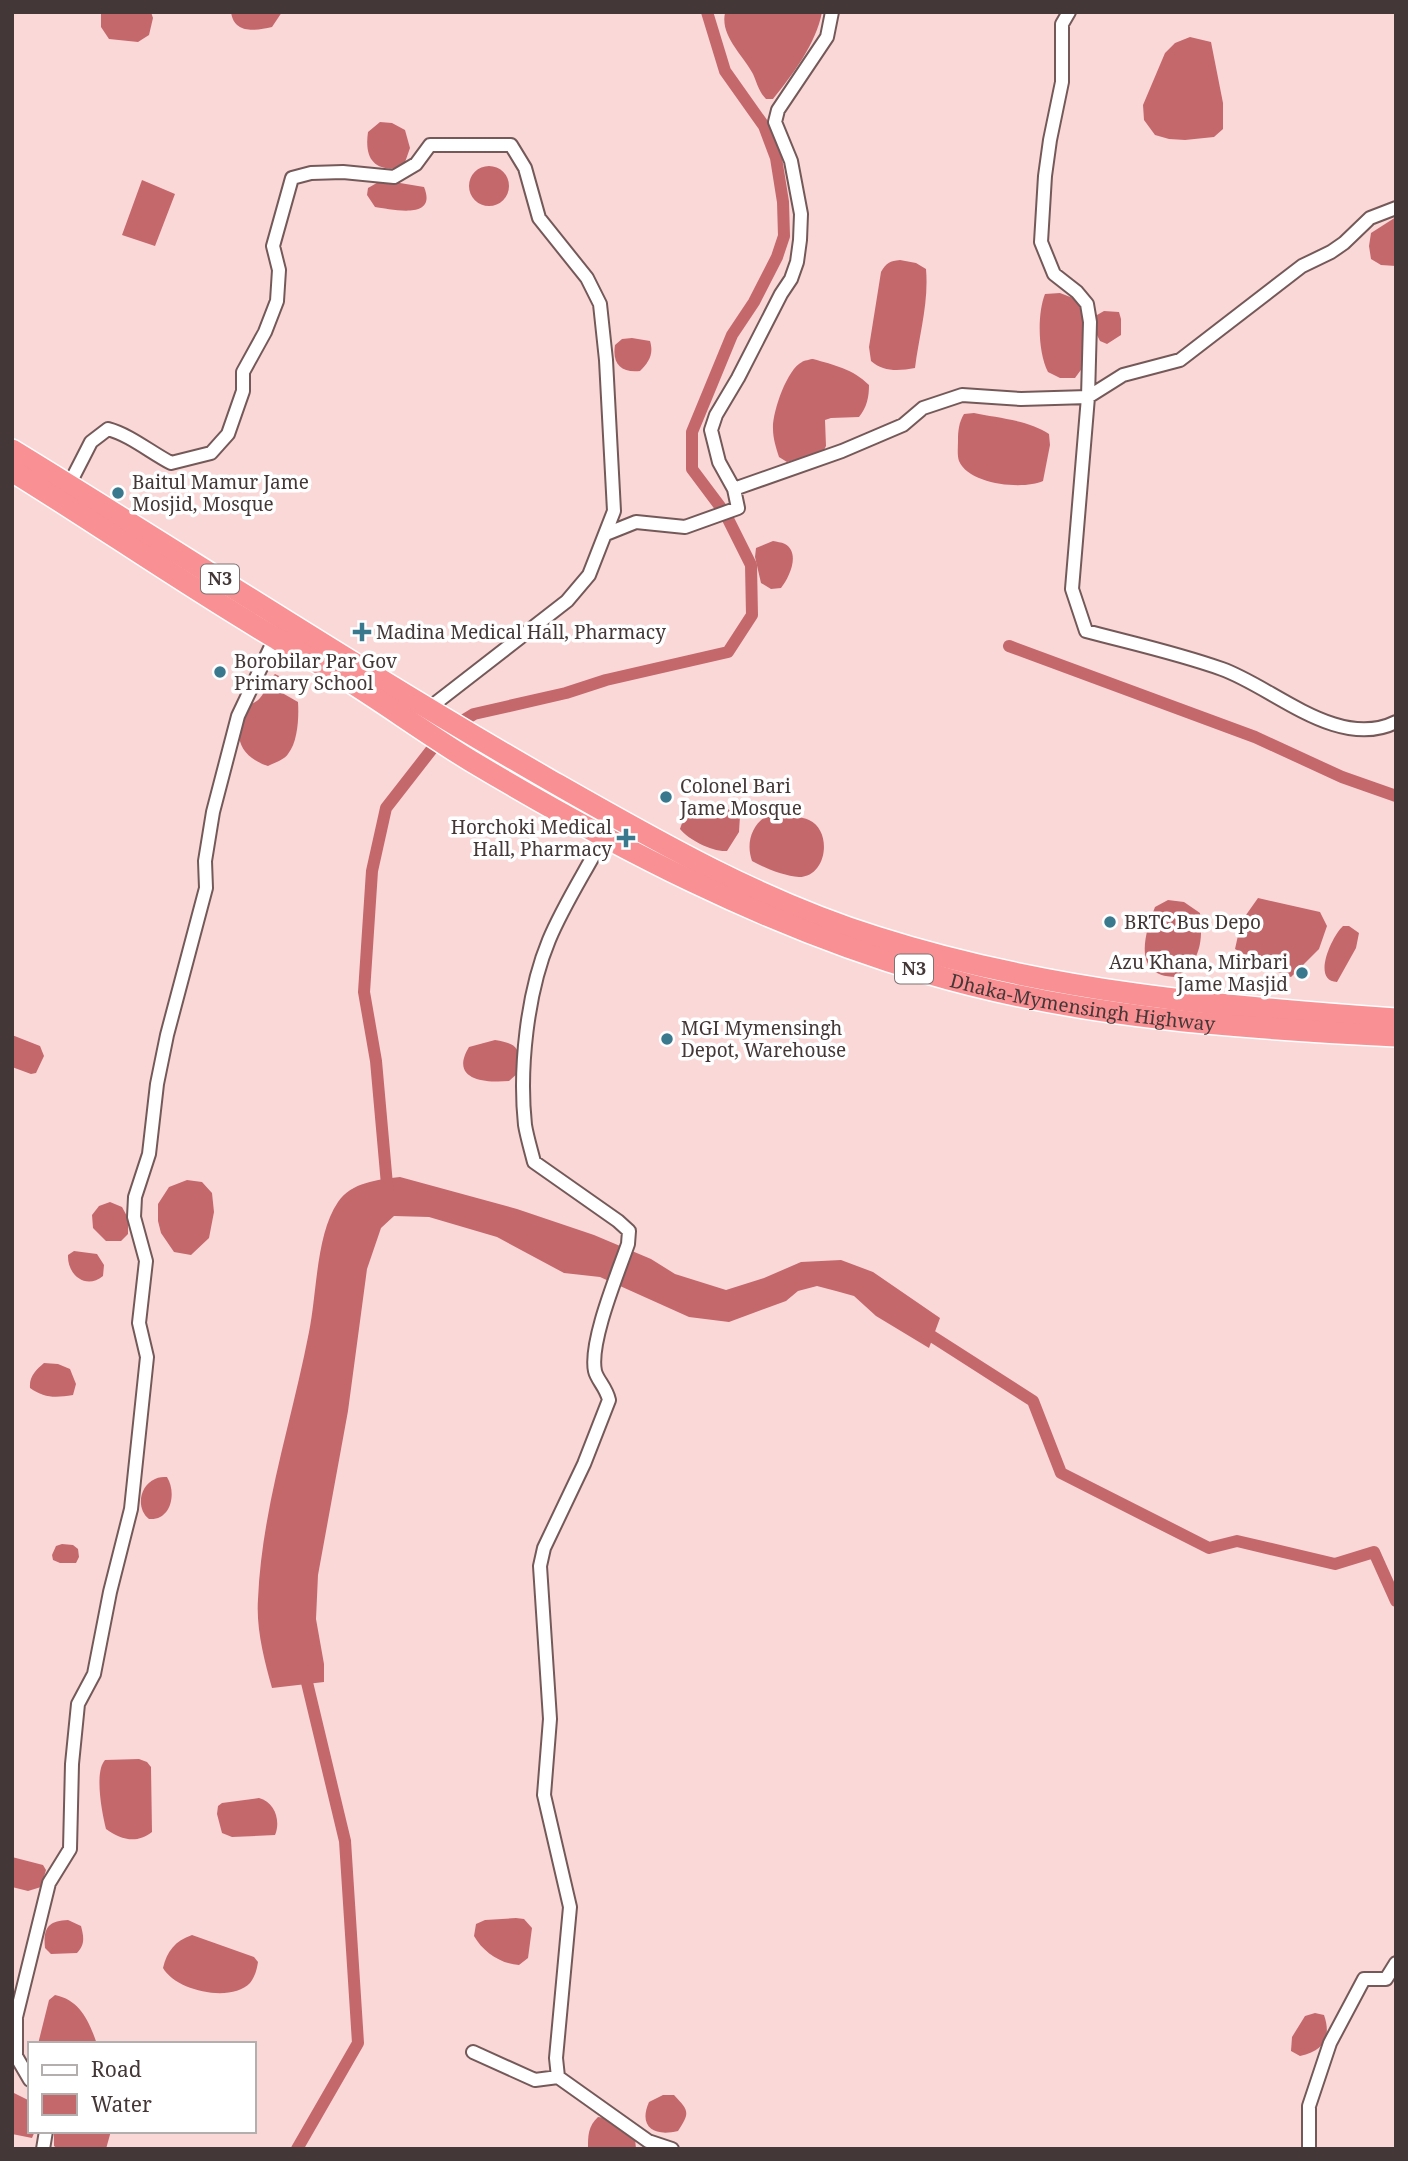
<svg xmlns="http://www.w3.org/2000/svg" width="1408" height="2161" font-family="'Noto Serif',serif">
  <rect width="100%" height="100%" fill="#fad8d8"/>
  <path fill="#c5686c" d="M105,12h46l2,6 -4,17 -11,7 -29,-3 -8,-12v-13z
    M231,12h51l-10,15c-17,4 -38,7 -41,-15z
    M730,12h92c-6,32 -29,62 -49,87h-7c-7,-7 -9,-16 -13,-25 -10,-19 -33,-38 -28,-61z
    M1190,37l21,5 12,61v26l-9,8 -29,3 -16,-1 -14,-4 -11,-15 -1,-15 22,-52 10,-10z
    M380,122l12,1 13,7 5,18 -7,20c-28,4 -39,-8 -35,-36z
    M469 186a20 20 0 1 1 40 0a20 20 0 1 1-40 0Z
    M142,180l33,14 -20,52 -33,-11z
    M382,180l42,7c14,34 -33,22 -49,20l-8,-12 1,-7z
    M1396,217v49l-15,-1 -10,-6 -2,-13 2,-13z
    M900,260l16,3 10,6c3,34 -7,66 -11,99 -16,3 -32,4 -44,-7l-2,-14 12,-75c5,-9 9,-11 19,-12z
    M1060,293l18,7 5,10v57l-8,11h-15l-12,-6c-10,-19 -11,-58 -3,-78z
    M1104,311l15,1 2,7v16l-14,9 -7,-3 -7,-14 4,-12z
    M632,338l18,3c4,13 -1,21 -10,30 -19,2 -28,-7 -25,-26l7,-6z
    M813,359c21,6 40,10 56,26 0,12 -2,22 -10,32l-28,1 -6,2 1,26 -3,6 -36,10 -8,-5c-3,-9 -6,-19 -6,-28 -1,-16 14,-60 29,-67 1,-1 9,-3 11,-3z
    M974,413c23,5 55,7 75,21l1,11 -7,36c-19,9 -74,4 -84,-20 -2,-6 -1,-14 -1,-21 0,-9 1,-18 6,-26z
    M773,541c4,1 8,1 12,3 16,9 4,34 -4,44l-10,1 -10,-6 -6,-26 1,-9z
    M275,674l4,2 -2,14 21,12c1,15 0,40 -10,52 -4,6 -14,9 -20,12 -29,-9 -37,-32 -21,-58 3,-5 9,-5 13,-10 7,-8 7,-18 15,-24z
    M700,801l21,4 19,11 -1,16 -12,19c-15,1 -38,-11 -47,-22 5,-13 6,-25 20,-28z
    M766,816c14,0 30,-2 43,4 24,11 18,57 -10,57 -15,-1 -34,-9 -47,-16 -6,-17 -1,-35 14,-45z
    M1258,898l62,14 7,14 -8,23 -28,28 -17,-6 -39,-22 6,-27z
    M1168,900l16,2 16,11c3,28 1,49 -24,64 -44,0 -32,-42 -21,-70z
    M1343,926h6l10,7 -3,15 -19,34c-26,-1 -5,-46 6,-56z
    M12,1035l28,11 4,10 -8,17 -5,1 -19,-7z
    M495,1040c25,4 25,9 23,33l-9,8c-24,2 -60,-1 -40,-34z
    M400,1177l117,32 77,26 57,24 24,15 51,16 38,-12 37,-16 40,-2 32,12 67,46 -11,30 -53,-32 -22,-20 -18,-5 -19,-5 -19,5 -12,10 -57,21 -40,-5 -89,-40 -36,-4 -67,-36 -68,-20 -35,-1 -13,12 -14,41 -19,142 -30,164 -2,44 8,45v18l-52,6c-8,-29 -16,-59 -14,-89 4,-92 34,-178 51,-267 8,-39 7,-98 29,-130 14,-20 39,-22 62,-25z
    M187,1180l15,2 10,11 2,19 -5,26 -18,17 -17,-3 -13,-19 -3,-12v-17l11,-17z
    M110,1202l12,5 6,11v16l-7,7h-15l-13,-13 -1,-13 7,-9z
    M74,1251l23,3 7,11 -1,11c-17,14 -36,-1 -35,-21z
    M44,1363l14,1 12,5 6,15 -3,11c-18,3 -29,3 -43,-7 -1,-12 6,-18 14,-25z
    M167,1477c10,16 4,44 -18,42 -13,-10 -10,-33 6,-40 4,-2 8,-2 12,-2z
    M62,1544l11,1 5,4 1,8 -3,6h-16l-7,-3 -1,-5 4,-9z
    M139,1759l8,3 4,5 1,65c-15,12 -31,8 -46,-3 -4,-16 -12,-57 -1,-69z
    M259,1798c16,4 22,23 16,37l-43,2 -10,-4 -5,-19 1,-8 4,-3z
    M12,1857l31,8 3,5 -5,17 -13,4 -16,-4z
    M516,1918l8,1 8,9 -4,30 -9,7c-18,-1 -36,-13 -45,-29l2,-12 9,-4z
    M68,1920l13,6c3,11 4,19 -4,27l-26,1 -6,-6c-2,-20 3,-27 23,-28z
    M192,1935l62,22 4,5c-1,7 -3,15 -8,21 -19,20 -74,8 -87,-15 4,-17 12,-27 29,-33z
    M55,1995c25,5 34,26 42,49h-59l11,-44z
    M1315,2013l9,2c8,23 -1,36 -24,41l-9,-5 1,-14 13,-21z
    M12,2092l18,9v30h5l-3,7 -20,-4z
    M663,2095h11c14,15 17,17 4,36 -24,6 -40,-4 -29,-29z
    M598,2117l7,1 30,20 1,11h-48c0,-13 0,-23 10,-32z
    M54,2131h57l-5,18h-48l-4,-3z"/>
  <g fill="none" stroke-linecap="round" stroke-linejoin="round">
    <path stroke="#c5686c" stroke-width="12" d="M1009,646l246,91 87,40 54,19
      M388,1196l-12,-135 -12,-69 8,-121 14,-63 60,-77 28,-17 92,-21 40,-13 122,-28 24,-37 -1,-50 -26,-52 -33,-44v-37l40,-97 22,-33 23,-45 7,-21 -1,-34 -7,-44 -12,-32 -39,-55 -18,-59
      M919,1328l114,73 28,72 148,75 28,-7 98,23 39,-12 22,49
      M297,2149l61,-106 -13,-202 -41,-171"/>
    <defs>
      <path id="street" d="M1396,208l-26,10 -26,25 -13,9 -29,14 -122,94 -57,15 -35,22 -16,192 14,42c45,12 91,22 136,38 51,18 116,82 174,53
        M69,485l22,-43 17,-13c22,6 42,23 63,34l40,-10 17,-19 15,-43v-19l22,-40 12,-31 2,-31 -6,-24 19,-68 19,-5 32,-1 51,5 22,-13 14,-19h81l14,23 14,50 48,60 13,26 6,56 8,151 -25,64 -22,26 -139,108
        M734,489l108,-38 61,-26 20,-17 39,-13 59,4 67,-2 2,-75 -3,-18 -10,-12 -23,-18 -13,-32 4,-66 5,-36 12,-58v-58l7,-12
        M606,534l30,-12 49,5 53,-19 -4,-19 -15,-27 -8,-32 5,-15 22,-37 43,-84 10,-15 6,-17 3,-22 1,-26 -10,-53 -16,-39 3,-12 49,-73 5,-25
        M604,836c-18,35 -40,68 -55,104 -22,53 -30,129 -24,185 2,12 6,25 9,37l84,59 11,10 -1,13c-10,29 -39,98 -33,127 2,9 11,16 14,29l-25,64 -40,84 -4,18 10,153 -6,76 26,112 -14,151 2,19 90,64 24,8
        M473,2052l62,28 23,-3
        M30,2080l-14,-24v-39l33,-134 21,-34 2,-85 6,-60 16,-30 16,-82 21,-83 16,-152 -8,-34 7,-62 -12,-44 1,-20 14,-43 8,-70 10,-49 39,-147 -1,-27 8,-49 25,-96 37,-78
        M43,2149l3,-18
        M1309,2149v-43l21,-63 34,-64h22l10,-16"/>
      <g id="highway">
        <path d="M12,450c178,109 353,224 534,328 107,61 212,122 330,159 169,54 344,70 520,82"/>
        <path id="s1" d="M12,471c89,55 175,115 265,168 19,12 40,23 59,34 46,28 89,60 135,88 144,86 295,165 456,212 152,45 312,55 469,63"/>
      </g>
    </defs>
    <use href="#street" stroke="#755959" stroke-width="16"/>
    <use href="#highway" stroke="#fff" stroke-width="24"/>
    <use href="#street" stroke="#fff" stroke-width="12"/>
    <use href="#highway" stroke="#f99093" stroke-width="21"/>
  </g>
  <g fill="#3a788e" stroke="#fff" stroke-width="2.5">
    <circle cx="118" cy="493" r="7"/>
    <path d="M358.5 621.5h7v7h7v7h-7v7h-7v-7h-7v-7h7z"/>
    <circle cx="220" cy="672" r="7"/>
    <circle cx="666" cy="797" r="7"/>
    <path d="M622.5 827.5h7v7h7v7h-7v7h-7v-7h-7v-7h7z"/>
    <circle cx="1110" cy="922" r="7"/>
    <circle cx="1302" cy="973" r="7"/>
    <circle cx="667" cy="1039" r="7"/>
  </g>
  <g text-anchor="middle" stroke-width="7" stroke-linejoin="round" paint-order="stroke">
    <g fill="#fff" stroke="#7c7373" stroke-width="2">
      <rect x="201" y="564.5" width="38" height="29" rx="5"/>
      <rect x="895" y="954.5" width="38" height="29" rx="5"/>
    </g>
    <g font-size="18" font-weight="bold" fill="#443737">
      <text x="220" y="585">N3</text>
      <text x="914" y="975">N3</text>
    </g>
    <g font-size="19" fill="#443737" stroke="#fff" text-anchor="start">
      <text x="132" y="489">Baitul Mamur Jame<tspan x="132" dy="22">Mosjid, Mosque</tspan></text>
      <text x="376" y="639">Madina Medical Hall, Pharmacy</text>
      <text x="234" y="668">Borobilar Par Gov<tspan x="234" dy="22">Primary School</tspan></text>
      <text x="680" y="793">Colonel Bari<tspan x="680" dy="22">Jame Mosque</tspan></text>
      <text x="612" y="834" text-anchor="end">Horchoki Medical<tspan x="612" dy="22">Hall, Pharmacy</tspan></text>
      <text x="1124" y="929">BRTC Bus Depo</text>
      <text x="1288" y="969" text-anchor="end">Azu Khana, Mirbari<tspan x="1288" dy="22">Jame Masjid</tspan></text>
      <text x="681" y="1035">MGI Mymensingh<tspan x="681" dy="22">Depot, Warehouse</tspan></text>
    </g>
    <g font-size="19" fill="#443737" stroke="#fff">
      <text dy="7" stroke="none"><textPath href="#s1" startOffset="1206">Dhaka-Mymensingh Highway</textPath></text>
    </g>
  </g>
  <rect width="1408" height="2161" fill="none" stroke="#443737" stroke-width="28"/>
  <rect x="28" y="2042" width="228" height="91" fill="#ffffff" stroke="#b4afaf" stroke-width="2"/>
  <rect x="42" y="2065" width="35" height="10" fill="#ffffff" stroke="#b4afaf" stroke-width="2"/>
  <text x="91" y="2077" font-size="21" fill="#443737">Road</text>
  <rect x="42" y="2094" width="35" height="21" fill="#c5686c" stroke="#b4afaf" stroke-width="2"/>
  <text x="91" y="2112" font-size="21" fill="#443737">Water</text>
</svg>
